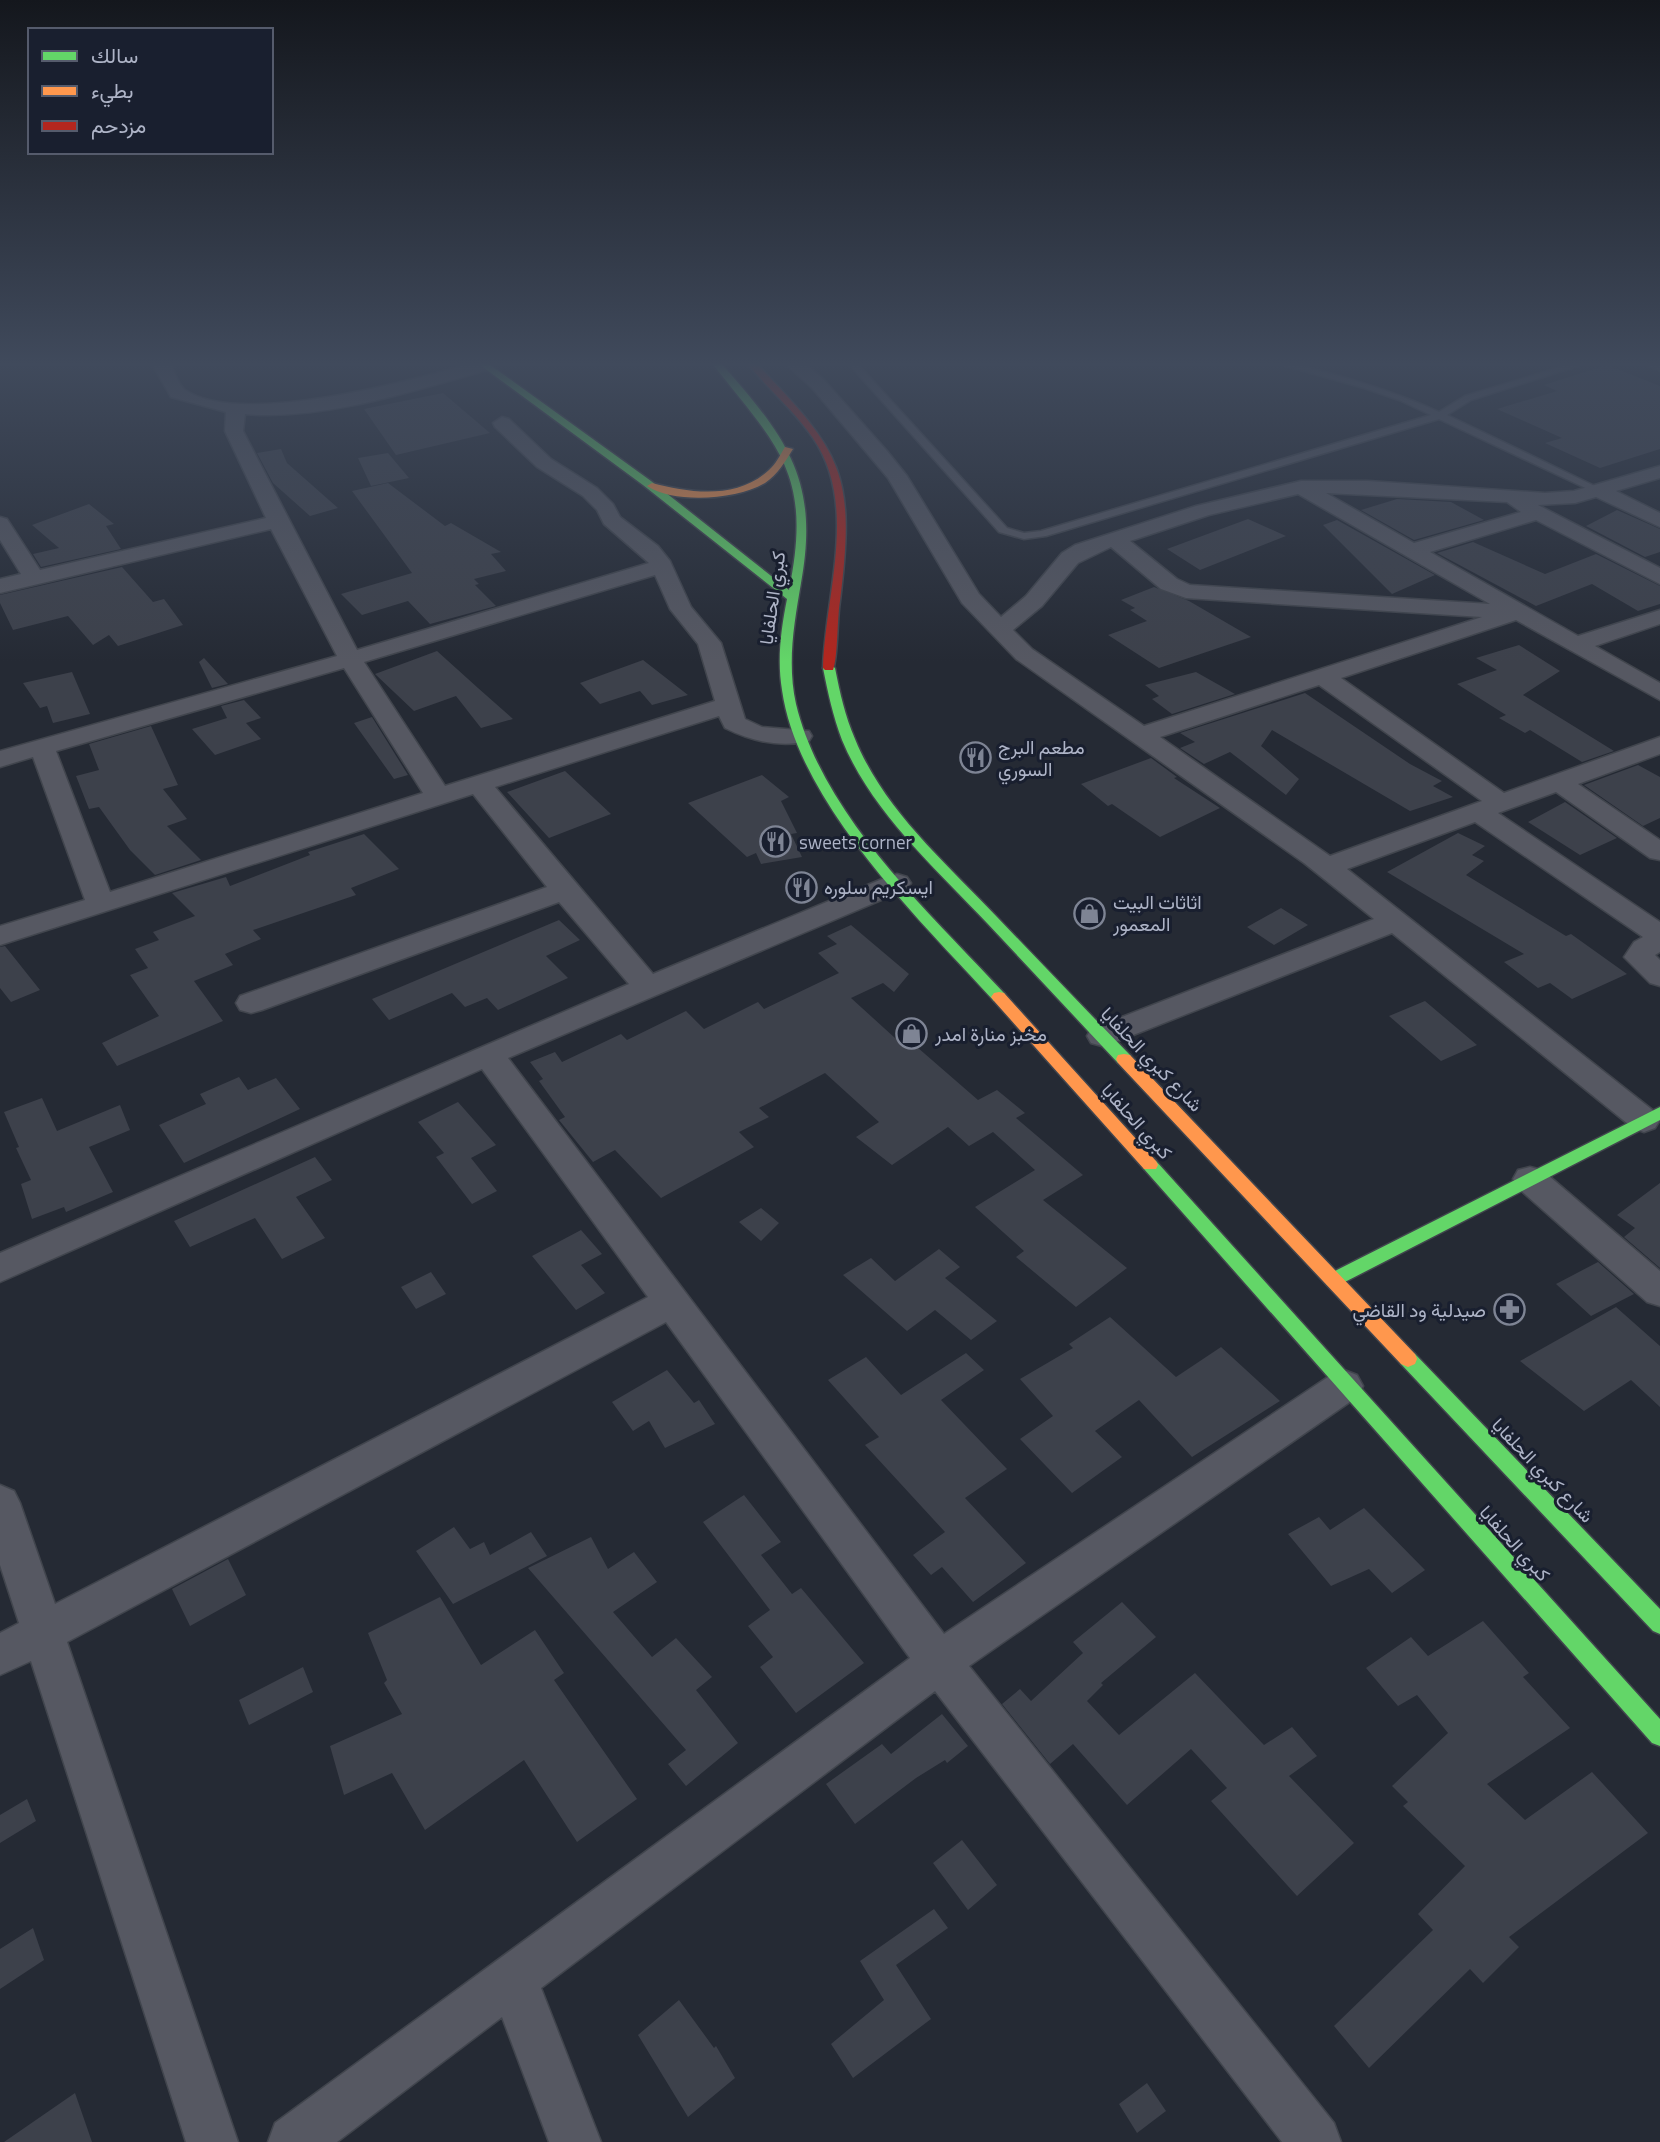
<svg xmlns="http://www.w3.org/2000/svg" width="1660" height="2142" font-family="'Titillium Web',Vazirmatn,sans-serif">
  <rect width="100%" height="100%" fill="#252a34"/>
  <path fill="#3d414b" d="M1607,365l53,21v63l-60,19 -55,-25 17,-5 -65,-29 60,-18 -13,-6z
    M443,393l47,40 -94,22 -32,-46z
    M281,449l6,14 51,45 -28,8 -37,-33 -16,-30z
    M388,453l21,25 -38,8 -13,-28z
    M388,483l57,43 6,-3 50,29 -10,2 15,17 -32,8 5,5 -4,1 21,21 -66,18 -22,-23 -46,14 -21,-21 71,-21 -60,-82z
    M1397,499l54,3 33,18 -70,20 -53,-30z
    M89,504l25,20 -8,2 15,23 -80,18 -8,-13 26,-6 -27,-23z
    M1617,510l43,19v23l-15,5 -59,-31z
    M1248,519l38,17 -86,34 -33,-21z
    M1337,520l98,55 -43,19 -69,-69z
    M1473,542l72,32 51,-20 64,32v18l-22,7 -46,-27 -56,22 -99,-53z
    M122,567l31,35 11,-3 19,26 -65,21 -9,-11 -16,10 -25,-29 -55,14 -13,-27v-8z
    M1154,587l35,14 62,36 -92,31 -51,-33 39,-14 -17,-11 5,-2 -14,-8z
    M1519,645l41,26 -37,24 91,56 -32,11 -52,-32 -5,3 -26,-15 7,-3 -49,-31 40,-14 -21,-12z
    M437,651l41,37 35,31 -32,9 -25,-32 -42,15 -39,-37z
    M204,658l24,26 -16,4 -13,-26z
    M643,660l45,35 -36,10 -12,-14 -40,13 -20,-21z
    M72,672l18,42 -37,9 -6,-17 -7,2 -17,-25z
    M1196,672l39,22 -63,20 -20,-15 7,-3 -14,-11z
    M1305,693l105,71 32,17 -9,5 20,11 -43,14 -138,-81 -11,16 38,33 -13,16 -56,-43 -26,12 -24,-16 15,-6 -15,-9z
    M244,700l17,18 -15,5 15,16 -46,16 -23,-26 35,-11 -6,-12z
    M372,717l36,58 -14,4 -40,-56z
    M151,726l27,59 -15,4 24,30 -20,7 34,34 -46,15 -25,-25 -31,-43 -10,2 -13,-33 23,-6 -10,-26z
    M1151,758l26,19 -3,1 46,30 -60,29 -48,-33 -4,2 -27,-22z
    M1638,765l22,12v41l-17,8 -59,-41z
    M565,771l46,43 -62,24 -42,-46z
    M762,775l27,22 -8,4 16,32 -6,1 11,23 -41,7 -5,-11 -9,4 -59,-54z
    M1565,802l52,36 -37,17 -52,-33z
    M1458,833l27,13 -13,9 12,6 -18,14 100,61 5,-2 56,40 -55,25 -22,-16 -12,5 -34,-26 20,-8 -137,-82z
    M364,834l35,35 -48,19 5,7 -103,35 8,9 -36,15 8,11 -39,16 29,40 -106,45 -15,-23 57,-27 -29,-41 18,-7 -13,-19 24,-9 -6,-8 42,-16 -23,-23 54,-16 4,9 80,-31 -2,-3z
    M1281,908l27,17 -34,20 -27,-18z
    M559,920l21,20 -34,16 22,22 -70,32 -11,-12 -22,9 -13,-14 -63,27 -17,-21z
    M851,925l58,49 -15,18 -11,-9 -32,15 44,40 7,-4 76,66 19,-10 28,23 -9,5 67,57 -40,25 84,68 -51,39 -60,-50 8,-6 -49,-44 60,-37 -42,-38 -24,14 -21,-19 -56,38 -36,-28 23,-15 -54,-49 -66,35 10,9 -30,15 15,15 -93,51 -46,-48 -22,12 -34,-42 6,-3 -26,-36 4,-2 -13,-17 25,-10 7,10 59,-28 6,6 59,-29 18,18 54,-27 6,7 75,-36 -21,-20 19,-9 -10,-8z
    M5,946l35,44 -29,12 -11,-14v-41z
    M1425,1001l52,44 -36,16 -52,-45z
    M239,1077l9,13 28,-12 24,31 -116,54 -25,-38 47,-21 -6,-10z
    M42,1098l15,33 63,-26 10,25 -41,17 24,45 -47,20 -2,-5 -32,12 -11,-35 10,-4 -15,-32 3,-1 -15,-35z
    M458,1102l38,43 -25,13 26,33 -25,13 -36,-47 8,-4 -26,-31z
    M315,1157l17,23 -36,17 29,41 -43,21 -27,-41 -65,29 -16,-26z
    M1660,1183v85l-36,-31 11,-9 -18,-13z
    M761,1208l18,15 -18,18 -22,-19z
    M581,1230l21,24 -21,11 24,28 -29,17 -44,-54z
    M939,1249l21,18 -15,11 52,43 -26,19 -36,-30 -28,21 -64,-56 28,-17 24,23z
    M1598,1262l36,32 -43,22 -35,-32z
    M431,1272l15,22 -30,15 -15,-22z
    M1616,1307l44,39v61l-29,-27 -47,31 -64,-50z
    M1110,1317l66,60 45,-30 59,54 -88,56 -53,-57 -44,31 27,26 -50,36 -52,-54 33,-23 -33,-37 53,-31 -4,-4z
    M966,1353l18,17 -43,30 66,69 -42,29 61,65 -53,39 -31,-35 -11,8 -18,-20 32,-23 -80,-87 14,-8 -51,-57 38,-23 35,38z
    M667,1370l27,33 5,-3 16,24 -50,24 -16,-27 -16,10 -21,-29z
    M744,1495l37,47 -20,13 31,39 9,-6 63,75 -68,50 -36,-46 13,-10 -25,-31 22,-16 -67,-88z
    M1364,1508l61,62 -33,23 -23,-24 -38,17 -43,-52 31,-17 11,13z
    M454,1527l16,22 14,-7 6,13 41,-23 16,24 -94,48 -37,-53z
    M591,1537l17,32 26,-17 23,30 -44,30 39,45 24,-19 36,39 -16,13 42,53 -52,43 -18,-22 18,-14 -158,-182z
    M228,1559l18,36 -56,31 -18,-37z
    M440,1597l41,68 54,-35 29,43 -10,7 83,119 -60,43 -53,-82 -99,70 -33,-57 -48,22 -14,-49 72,-32 -18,-31 3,-3 -19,-47z
    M1122,1602l34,35 -55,46 2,2 -16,16 32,34 76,-62 69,72 28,-18 25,29 -28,20 65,67 -57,53 -86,-95 16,-13 -36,-39 -64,56 -54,-61 -23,20 -48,-60 18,-15 11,12 52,-48 -10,-11z
    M1483,1621l46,52 -6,4 47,51 -83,56 38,36 67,-48 56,61 -139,104 10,10 -36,36 -13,-14 -101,99 -35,-42 99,-96 -15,-16 47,-48 -62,-60 5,-4 -16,-16 56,-53 -31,-38 -19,11 -32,-38 45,-31 17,19z
    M303,1667l10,25 -64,33 -10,-25z
    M942,1714l26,32 -21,17 -2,-3 -29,18 -61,46 -29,-40 56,-40 9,10z
    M27,1799l9,22 -36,22v-28z
    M962,1840l35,45 -29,25 -35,-47z
    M934,1909l14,19 -52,37 35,54 -78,59 -22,-34 53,-44 -24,-39z
    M33,1928l11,32 -44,29v-40z
    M679,2000l35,48 2,-2 19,32 -47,39 -50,-82z
    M1147,2083l19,28 -29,22 -18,-29z
    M75,2093l17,49h-88z"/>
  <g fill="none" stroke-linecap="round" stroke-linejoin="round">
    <defs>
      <path id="lane" d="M847,362h9l151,166 17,5 17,-2 390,-116 -32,-15 -35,-12 -92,-26c18,0 35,6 53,10 40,11 77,23 114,40l26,-16 112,-34h13l-119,38 -24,15 158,76 -9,2 -157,-74 -393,117 -22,3 -25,-7z"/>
      <path id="street" d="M151,362h18c6,8 8,22 16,28 56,38 229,-10 291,-28h16l-1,7c-75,21 -168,52 -246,45l-2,17 114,219 292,-87 -45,-39 -7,-14 -14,-14 -46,-29 -42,-40 -2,-4 9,-6 7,2 42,40 46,29 16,16 7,13 38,29 12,15 21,46 30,36 24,76 17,8 47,4 3,5 -3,5c-29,7 -58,0 -84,-13l-6,-12 -224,71 158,187 234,-97 10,-3 10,3 4,6 -4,6 -399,169 436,576 387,-259 13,-5 13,5 6,11 -6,11 -388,269 365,457 7,19h-59l-347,-451 -394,297 60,154h-52l-47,-125 -165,125h-69l7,-19 635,-465 -244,-336 -599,320 171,500h-52l-155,-481 -31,14v-42l19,-10 -19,-58v-80l14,6 6,12 35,101 593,-307 -166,-228 -482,213v-29l629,-269 -70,-82 -297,108 -11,3 -11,-3 -4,-7 4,-7 307,-109 -74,-93 -473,151v-19l85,-26 -52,-143 -33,10v-16l337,-95 -66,-127 -271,64v-14l21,-5 -21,-34v-23l7,2 33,51 226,-52 -41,-87 1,-19 -55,-15zM655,575l15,34 28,35 17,57 -270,85 -81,-124zM344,668l79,125 -313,99 -54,-141z
        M783,362h20l21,18 63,71 20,25 72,118 22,23 25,-21 36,-43 13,-8 121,-39 105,-25h67l177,12 29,-2 86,-25v12l-44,13 44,22v14l-64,-30 -21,6 -37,2 122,63v16l-124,-64 -106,32 148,84 82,-26v14l-65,22 65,37v17l-144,-80 -175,58 163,115 156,-56v17l-82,30 82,56v20l-10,-2 -94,-66 -58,21 162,109v30l-5,3 5,5v26l-10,-3 -26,-26 10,-15 9,-5 -168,-115 -128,47 308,243 5,8 -5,8 -11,4 -11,-4 -241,-195 -279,110 -11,3 -11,-3 -4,-7 4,-7 283,-110 -70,-56 -288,-204 -54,-56 -74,-125 -76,-90zM1326,493l181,9 14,10 -107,31zM1298,494l192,110 -300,-19 -13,-6 -47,-38 79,-26zM1111,547l50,42 25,9 296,19 -338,109 -112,-77 -19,-19 29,-24 36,-43zM1319,685l163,116 -152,55 -170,-119z
        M1641,362h19v9z
        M1530,1167l12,3 118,101v35l-13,-4 -129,-114 -5,-9 5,-9z"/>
      <path id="fast" d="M476,362h10l165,119 138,109c24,-117 -11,-143 -78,-228h9c66,75 100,117 81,221 -7,41 -14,80 -5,121 27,112 133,208 208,289l3,4 -3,4h-10c-75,-82 -196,-198 -212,-311 -5,-30 -1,-61 5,-91l-144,-114z
        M829,664l6,4c5,25 10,48 20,71 29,71 91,124 142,178 44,46 88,92 133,138l2,4 -2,4h-12c-44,-47 -87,-93 -131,-140 -53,-56 -115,-111 -145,-183 -9,-24 -14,-47 -19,-72z
        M1660,1107v13l-321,165 -6,2 -6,-2 -3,-5 3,-5z
        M1150,1159l6,2 504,558v27l-8,-3 -508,-574 -2,-4 2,-4z
        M1408,1351l7,3 245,255v25l-7,-3 -252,-267 -2,-5 2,-5z"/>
      <path id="slow" d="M785,447l8,2c-8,13 -15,25 -28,34 -28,17 -91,21 -118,3l5,-3c38,10 85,17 117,-13 7,-6 11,-15 16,-23z
        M999,992l5,1 152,168 2,4 -2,4h-12l-150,-168 -3,-4 3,-4z
        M1124,1054l6,1 285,299 2,5 -2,5 -7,3 -7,-3 -283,-301 -2,-4 2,-4z"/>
      <path id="jam" d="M746,362h9c87,91 101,110 85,239 -3,18 -2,56 -7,69h-8l-2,-2c2,-74 36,-163 -10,-230 -19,-28 -46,-50 -67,-76z"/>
    </defs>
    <use href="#lane" stroke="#41454d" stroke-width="3"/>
    <use href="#street" stroke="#41454d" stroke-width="3"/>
    <use href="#fast" stroke="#41454d" stroke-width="3"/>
    <use href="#slow" stroke="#41454d" stroke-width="3"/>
    <use href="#jam" stroke="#41454d" stroke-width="3"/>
    <use href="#lane" fill="#565862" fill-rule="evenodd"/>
    <use href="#street" fill="#565862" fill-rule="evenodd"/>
    <use href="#fast" fill="#63d668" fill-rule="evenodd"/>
    <use href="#slow" fill="#ff974d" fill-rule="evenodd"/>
    <use href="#jam" fill="#b3261e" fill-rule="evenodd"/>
  </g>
  <linearGradient id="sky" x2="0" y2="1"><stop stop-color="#14171d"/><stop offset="0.55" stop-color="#404a5c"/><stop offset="1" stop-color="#404a5c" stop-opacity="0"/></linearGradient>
  <rect width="1660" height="662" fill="url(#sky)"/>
  <defs>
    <symbol id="restaurant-ring" viewBox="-11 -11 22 22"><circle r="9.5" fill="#191f2f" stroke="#7e8494" stroke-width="1.5"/><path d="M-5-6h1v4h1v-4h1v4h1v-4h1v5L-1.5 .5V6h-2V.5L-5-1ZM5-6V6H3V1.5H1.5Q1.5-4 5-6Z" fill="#7e8494"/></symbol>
    <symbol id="shop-ring" viewBox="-11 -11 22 22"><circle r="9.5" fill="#191f2f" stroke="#7e8494" stroke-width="1.5"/><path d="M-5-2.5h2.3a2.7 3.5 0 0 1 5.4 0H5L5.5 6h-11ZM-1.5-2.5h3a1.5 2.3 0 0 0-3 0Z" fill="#7e8494"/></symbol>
    <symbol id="pharmacy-ring" viewBox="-11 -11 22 22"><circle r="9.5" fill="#191f2f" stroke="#7e8494" stroke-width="1.5"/><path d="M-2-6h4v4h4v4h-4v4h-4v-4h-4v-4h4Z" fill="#7e8494"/></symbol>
  </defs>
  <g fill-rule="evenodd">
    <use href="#restaurant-ring" x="958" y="740" width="35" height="35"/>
    <use href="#restaurant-ring" x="758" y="824" width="35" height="35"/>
    <use href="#restaurant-ring" x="784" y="870" width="35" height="35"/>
    <use href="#shop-ring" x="1072" y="896" width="35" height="35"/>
    <use href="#shop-ring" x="894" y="1016" width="35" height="35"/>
    <use href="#pharmacy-ring" x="1492" y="1292" width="35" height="35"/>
  </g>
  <g text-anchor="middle" stroke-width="6" stroke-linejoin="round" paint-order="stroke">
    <g font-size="19" fill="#aeb4c7" stroke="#191f2f">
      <text transform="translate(772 598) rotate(-82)" y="7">كبري الحلفايا</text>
      <text transform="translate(1152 1059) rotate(46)" y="7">شارع كبري الحلفايا</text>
      <text transform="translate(1137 1121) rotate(48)" y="7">كبري الحلفايا</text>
      <text transform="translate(1543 1470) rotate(46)" y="7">شارع كبري الحلفايا</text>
      <text transform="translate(1515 1543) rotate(48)" y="7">كبري الحلفايا</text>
    </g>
    <g font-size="19" fill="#aeb4c7" stroke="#191f2f" text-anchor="start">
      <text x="998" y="754">مطعم البرج<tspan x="998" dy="22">السوري</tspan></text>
      <text x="799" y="849">sweets corner</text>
      <text x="824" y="894">ايسكريم سلوره</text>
      <text x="1113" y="909">اثاثات البيت<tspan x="1113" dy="22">المعمور</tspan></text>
      <text x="935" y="1041">مخبز منارة امدر</text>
      <text x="1486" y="1317" text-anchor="end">صيدلية ود القاضي</text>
    </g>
  </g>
  <rect x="28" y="28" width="245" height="126" fill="#191f2f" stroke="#555b6c" stroke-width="2"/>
  <rect x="42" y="51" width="35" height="10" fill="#63d668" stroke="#555b6c" stroke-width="2"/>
  <text x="91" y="63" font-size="21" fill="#aeb4c7">سالك</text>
  <rect x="42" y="86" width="35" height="10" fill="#ff974d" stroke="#555b6c" stroke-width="2"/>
  <text x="91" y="98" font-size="21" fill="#aeb4c7">بطيء</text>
  <rect x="42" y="121" width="35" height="10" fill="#b3261e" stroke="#555b6c" stroke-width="2"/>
  <text x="91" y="133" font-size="21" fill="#aeb4c7">مزدحم</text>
</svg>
